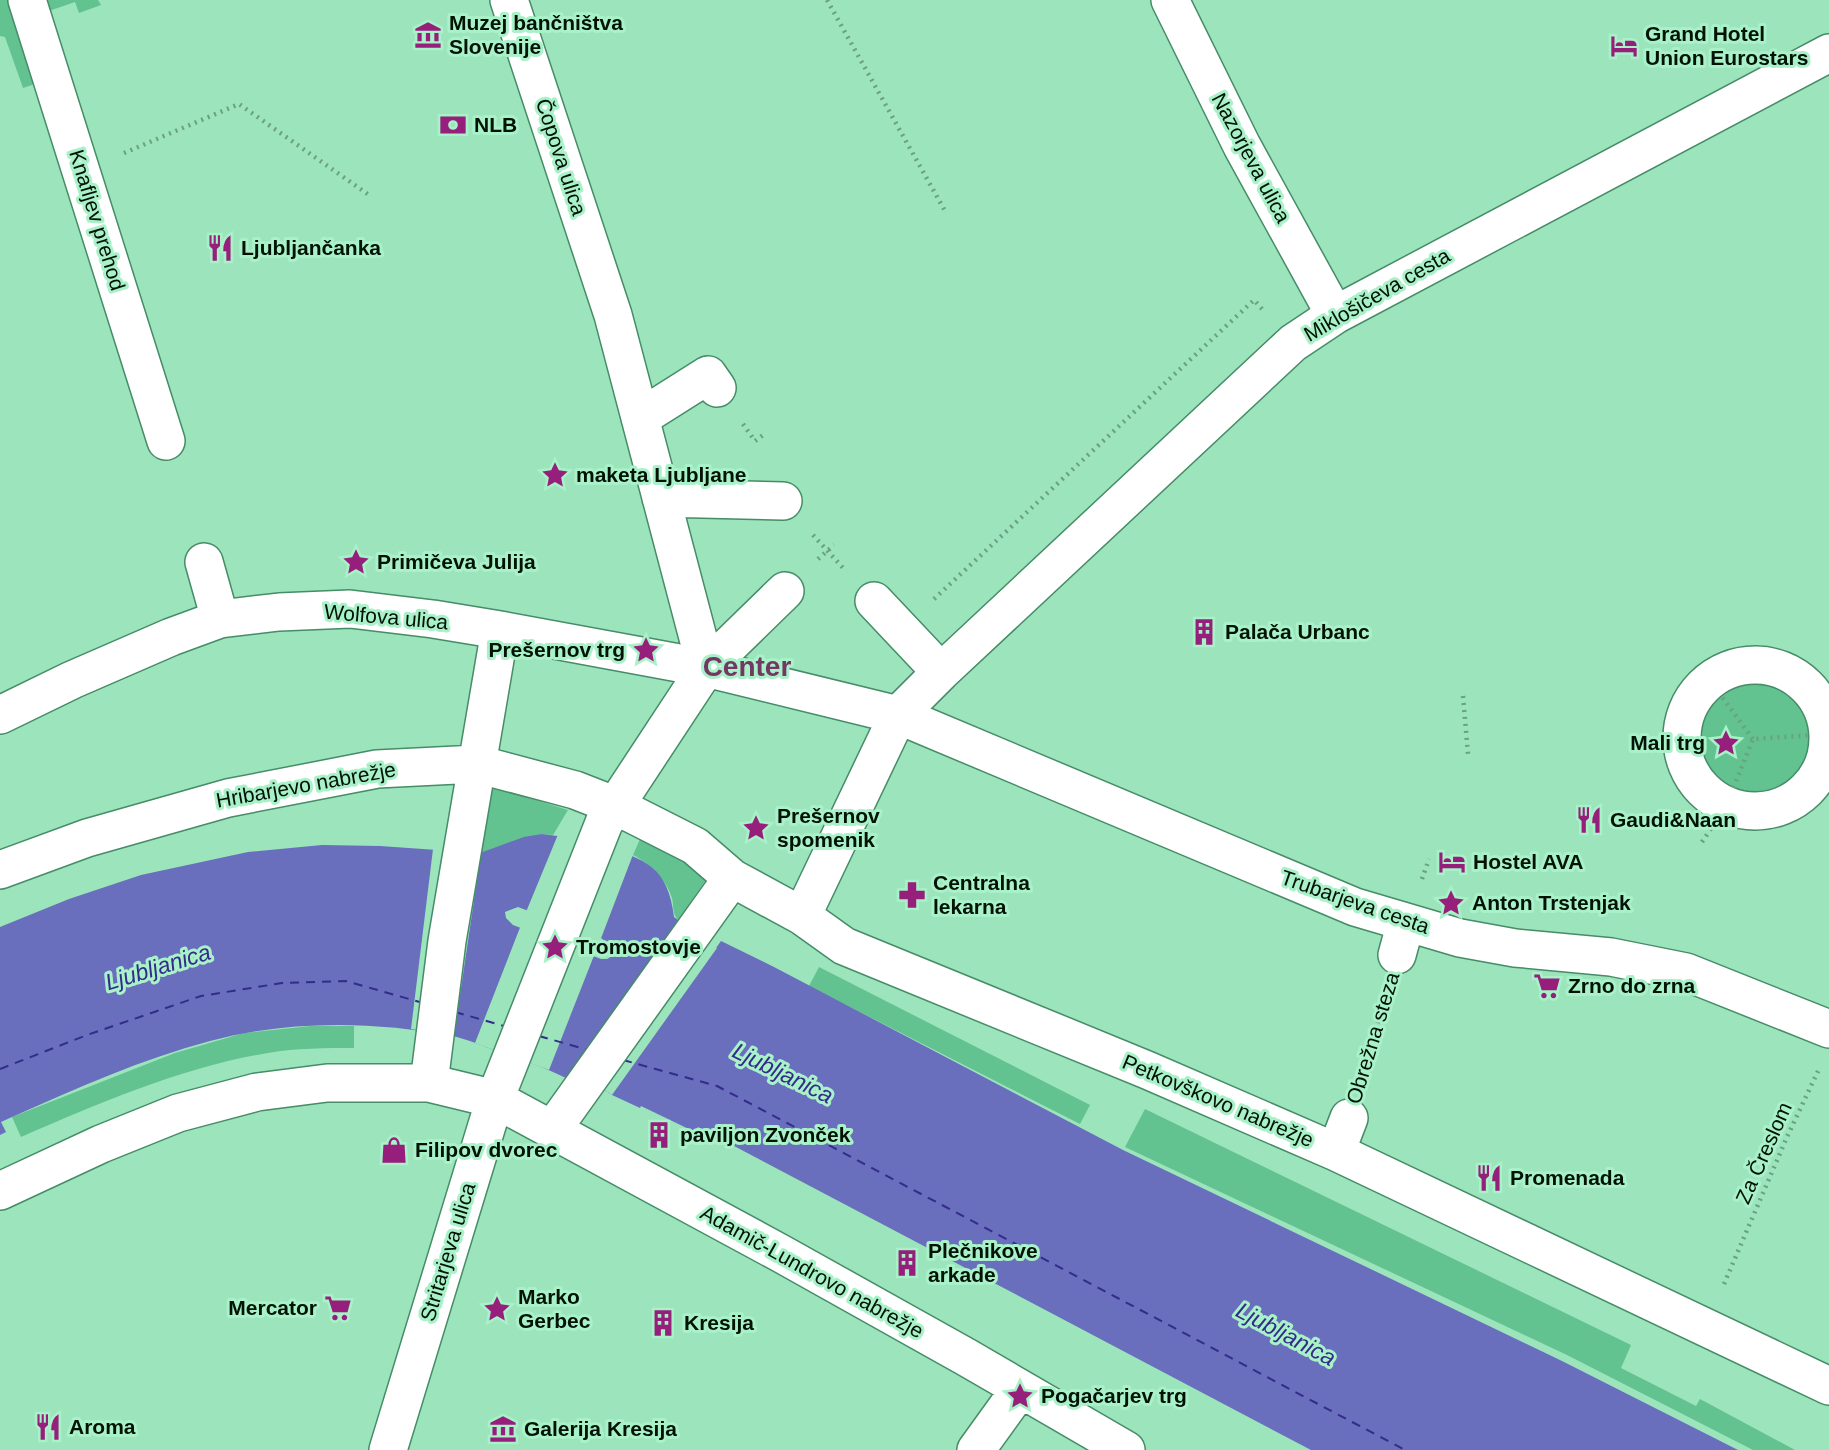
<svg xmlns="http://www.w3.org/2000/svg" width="1829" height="1450" font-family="Helvetica,sans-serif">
  <rect width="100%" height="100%" fill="#9ce4bb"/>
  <path fill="#62c290" d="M0,0h98l3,5 -22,8 -4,-11 -32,11 -2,69 -18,6 -18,-51 -5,-1z
    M1692 739a60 60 0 1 1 120 0a60 60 0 1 1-120 0Z
    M489,786l79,24 -15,25 -11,-1 -61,19z
    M641,837l69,37 -32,46c-6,-7 -4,-14 -6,-22 -5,-18 -23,-35 -39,-43z
    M819,967l271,138 -10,19 -271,-138z
    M311,1026h43v22c-29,0 -57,0 -86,5 -85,14 -168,50 -247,84l-9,-20 163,-64 69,-20z
    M1145,1109l486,236 -10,23 75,38 4,-7 95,51h-42l-186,-95 -442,-208z"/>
  <path fill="#696ebd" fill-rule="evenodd" d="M542,834c21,2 40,7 60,12 44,13 66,21 72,71l42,31 5,-7 53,26 349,183 439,211 176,89h-427l-613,-323 -3,5 -54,-26 -1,2 -28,-13 -38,-26 -8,9c-22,-11 -45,-19 -69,-27 -14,-5 -30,-12 -45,-15 -78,-15 -165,-16 -242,5 -68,18 -133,47 -198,76l-11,5 5,10 -6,3v-208l69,-28 72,-24 107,-23 74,-7 58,1 100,7 44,-16zM518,907l83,31 8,6 5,11 -7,4h-6l-88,-34 -7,-7 -1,-6z"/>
  <path fill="#9ce4bb" d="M559,832l46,10 29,10 -34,89 -74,-29z
    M433,849l48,4 -27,183 -43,-7z
    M678,920l39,28 -105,147 -38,-26z
    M521,925l74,28 -46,117 -74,-27z"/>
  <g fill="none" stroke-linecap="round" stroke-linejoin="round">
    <path stroke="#332c8b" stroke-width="2" stroke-dasharray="9 7" stroke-linecap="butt" d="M455,1012l49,14
      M539,1036l49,14
      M623,1060l94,26 688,364
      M0,1069l87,-34 114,-39 81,-13 64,-2 77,22"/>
    <defs>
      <path id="pedestrian" d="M27,0l139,441
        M509,0l104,315 93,353
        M1170,0l72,146 93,169
        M640,418l68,-43 9,13
        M661,498l122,3
        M204,562l16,57
        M874,601l67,71
        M1682 738a73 73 0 1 1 146 0a73 73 0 1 1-146 0Z
        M0,715l72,-35 99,-43 49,-18 59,-7 71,-3 83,10 67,11 206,38 192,47 457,192 105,31 55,10 96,9 75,15 143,57
        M0,870l87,-32 141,-40 149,-29 100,-5 98,26 41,16 79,40 37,32 70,38 42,30 303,124 189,82 493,234
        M802,916l96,-201 43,-43 352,-329 42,-28 494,-262
        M1397,955l9,-33
        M429,1083l18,-142 53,-311
        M552,1130l180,-252
        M1336,1152l13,-34
        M0,1191l101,-47 77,-31 79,-21 70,-9h102l66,16 285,154 186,104 160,93
        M388,1450l107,-351 109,-276 102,-155 79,-77
        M976,1450l44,-61"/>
    </defs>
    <use href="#pedestrian" stroke="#458c67" stroke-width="40"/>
    <path stroke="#6aa181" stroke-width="4.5" stroke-dasharray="2 5" stroke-linecap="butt" d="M827,0l118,211
      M124,153l115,-49 130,91
      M743,424l12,17 8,-6
      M813,535l32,35
      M818,559l16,-14
      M934,599l320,-299 8,9
      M1710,681l43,58
      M1463,696l5,58
      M1702,842l24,-36 27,-67 75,-5
      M1422,879l7,-20
      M1362,1077l23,-79
      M1724,1284l63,-147 31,-66"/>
    <use href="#pedestrian" stroke="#fff" stroke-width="37"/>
  </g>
  <defs>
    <symbol id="museum-bare" viewBox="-9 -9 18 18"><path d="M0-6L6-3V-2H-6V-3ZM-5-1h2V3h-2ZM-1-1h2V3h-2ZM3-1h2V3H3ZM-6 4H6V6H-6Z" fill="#961f7c" stroke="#a9f1c8" stroke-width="2.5" paint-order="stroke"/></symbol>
    <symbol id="hotel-bare" viewBox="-9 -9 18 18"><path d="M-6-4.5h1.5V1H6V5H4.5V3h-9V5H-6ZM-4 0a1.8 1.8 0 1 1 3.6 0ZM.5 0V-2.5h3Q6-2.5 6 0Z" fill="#961f7c" stroke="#a9f1c8" stroke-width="2.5" paint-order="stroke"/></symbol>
    <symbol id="bank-bare" viewBox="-9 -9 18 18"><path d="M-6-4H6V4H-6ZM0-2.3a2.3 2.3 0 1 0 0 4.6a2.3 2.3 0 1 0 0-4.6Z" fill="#961f7c" stroke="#a9f1c8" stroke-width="2.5" paint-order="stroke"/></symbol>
    <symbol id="restaurant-bare" viewBox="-9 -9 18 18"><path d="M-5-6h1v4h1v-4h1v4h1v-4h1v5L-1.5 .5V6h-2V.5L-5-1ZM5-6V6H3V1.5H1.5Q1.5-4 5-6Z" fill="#961f7c" stroke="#a9f1c8" stroke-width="2.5" paint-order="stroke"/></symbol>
    <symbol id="sight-bare" viewBox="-9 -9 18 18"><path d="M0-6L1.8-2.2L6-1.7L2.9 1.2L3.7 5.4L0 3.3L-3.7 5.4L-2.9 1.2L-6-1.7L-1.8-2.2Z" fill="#961f7c" stroke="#a9f1c8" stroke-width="2.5" paint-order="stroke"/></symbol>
    <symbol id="building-bare" viewBox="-9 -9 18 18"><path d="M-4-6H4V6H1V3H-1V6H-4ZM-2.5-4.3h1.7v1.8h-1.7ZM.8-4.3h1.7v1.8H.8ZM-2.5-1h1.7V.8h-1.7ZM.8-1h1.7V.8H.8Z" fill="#961f7c" stroke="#a9f1c8" stroke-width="2.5" paint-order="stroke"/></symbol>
    <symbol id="pharmacy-bare" viewBox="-9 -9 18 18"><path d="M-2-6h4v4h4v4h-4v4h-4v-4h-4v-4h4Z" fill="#961f7c" stroke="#a9f1c8" stroke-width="2.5" paint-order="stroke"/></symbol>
    <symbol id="supermarket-bare" viewBox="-9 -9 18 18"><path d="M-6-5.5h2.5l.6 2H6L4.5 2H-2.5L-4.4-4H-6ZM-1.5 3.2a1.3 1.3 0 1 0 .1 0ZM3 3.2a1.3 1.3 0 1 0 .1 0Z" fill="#961f7c" stroke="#a9f1c8" stroke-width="2.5" paint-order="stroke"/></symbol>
    <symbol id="shop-bare" viewBox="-9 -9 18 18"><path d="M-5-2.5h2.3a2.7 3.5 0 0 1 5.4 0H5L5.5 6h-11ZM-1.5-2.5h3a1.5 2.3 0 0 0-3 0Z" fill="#961f7c" stroke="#a9f1c8" stroke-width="2.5" paint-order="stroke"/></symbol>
  </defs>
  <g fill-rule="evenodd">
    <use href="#museum-bare" x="409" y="16" width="38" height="38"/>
    <use href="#hotel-bare" x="1605" y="27" width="38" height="38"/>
    <use href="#bank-bare" x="434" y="106" width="38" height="38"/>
    <use href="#restaurant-bare" x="201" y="229" width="38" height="38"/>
    <use href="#sight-bare" x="536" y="456" width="38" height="38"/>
    <use href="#sight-bare" x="337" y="543" width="38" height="38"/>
    <use href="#building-bare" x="1185" y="613" width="38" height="38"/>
    <use href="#sight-bare" x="627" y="631" width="38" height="38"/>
    <use href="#sight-bare" x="1707" y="724" width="38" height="38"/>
    <use href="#restaurant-bare" x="1570" y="801" width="38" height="38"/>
    <use href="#sight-bare" x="737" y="809" width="38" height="38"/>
    <use href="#hotel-bare" x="1433" y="843" width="38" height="38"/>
    <use href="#pharmacy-bare" x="893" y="876" width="38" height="38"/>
    <use href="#sight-bare" x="1432" y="884" width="38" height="38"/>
    <use href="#sight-bare" x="536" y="928" width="38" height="38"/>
    <use href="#supermarket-bare" x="1528" y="967" width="38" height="38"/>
    <use href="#building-bare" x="640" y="1116" width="38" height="38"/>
    <use href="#shop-bare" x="375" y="1131" width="38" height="38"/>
    <use href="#restaurant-bare" x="1470" y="1159" width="38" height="38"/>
    <use href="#building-bare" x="888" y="1244" width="38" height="38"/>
    <use href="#supermarket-bare" x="319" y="1289" width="38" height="38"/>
    <use href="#sight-bare" x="478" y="1290" width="38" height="38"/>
    <use href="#building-bare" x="644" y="1304" width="38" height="38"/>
    <use href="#sight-bare" x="1001" y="1377" width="38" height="38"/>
    <use href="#restaurant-bare" x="29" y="1408" width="38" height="38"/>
    <use href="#museum-bare" x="484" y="1410" width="38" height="38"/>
  </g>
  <g text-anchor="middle" stroke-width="6" stroke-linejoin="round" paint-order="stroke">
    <g font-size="21" font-weight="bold" fill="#001306" stroke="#a9f1c8" text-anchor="start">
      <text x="449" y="30">Muzej bančništva<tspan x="449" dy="24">Slovenije</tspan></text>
      <text x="1645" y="41">Grand Hotel<tspan x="1645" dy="24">Union Eurostars</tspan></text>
      <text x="474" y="132">NLB</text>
      <text x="241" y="255">Ljubljančanka</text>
      <text x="576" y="482">maketa Ljubljane</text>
      <text x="377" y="569">Primičeva Julija</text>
      <text x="1225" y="639">Palača Urbanc</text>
      <text x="625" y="657" text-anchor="end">Prešernov trg</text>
      <text x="1705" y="750" text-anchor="end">Mali trg</text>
      <text x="777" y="823">Prešernov<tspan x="777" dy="24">spomenik</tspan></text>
      <text x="1610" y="827">Gaudi&amp;Naan</text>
      <text x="1473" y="869">Hostel AVA</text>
      <text x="933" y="890">Centralna<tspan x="933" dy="24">lekarna</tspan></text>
      <text x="1472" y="910">Anton Trstenjak</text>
      <text x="576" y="954">Tromostovje</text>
      <text x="1568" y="993">Zrno do zrna</text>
      <text x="680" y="1142">paviljon Zvonček</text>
      <text x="415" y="1157">Filipov dvorec</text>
      <text x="1510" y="1185">Promenada</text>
      <text x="928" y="1258">Plečnikove<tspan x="928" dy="24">arkade</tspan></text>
      <text x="518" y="1304">Marko<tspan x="518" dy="24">Gerbec</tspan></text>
      <text x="317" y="1315" text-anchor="end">Mercator</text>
      <text x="684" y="1330">Kresija</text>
      <text x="1041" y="1403">Pogačarjev trg</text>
      <text x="69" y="1434">Aroma</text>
      <text x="524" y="1436">Galerija Kresija</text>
    </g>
    <g font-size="21" fill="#001306" stroke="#a9f1c8">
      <text transform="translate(561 157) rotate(72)" y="7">Čopova ulica</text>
      <text transform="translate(1251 158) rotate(62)" y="7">Nazorjeva ulica</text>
      <text transform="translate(97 220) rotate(73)" y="7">Knafljev prehod</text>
      <text transform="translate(1377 295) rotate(-30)" y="7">Miklošičeva cesta</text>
      <text transform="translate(386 617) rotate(5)" y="7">Wolfova ulica</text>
      <text transform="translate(306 785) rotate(-10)" y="7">Hribarjevo nabrežje</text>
      <text transform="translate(1355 902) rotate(19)" y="7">Trubarjeva cesta</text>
      <text transform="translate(1373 1038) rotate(-73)" y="7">Obrežna steza</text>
      <text transform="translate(1218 1101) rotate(23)" y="7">Petkovškovo nabrežje</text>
      <text transform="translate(1764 1153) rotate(-66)" y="7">Za Čreslom</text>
      <text transform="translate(448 1252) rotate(-73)" y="7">Stritarjeva ulica</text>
      <text transform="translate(812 1272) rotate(29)" y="7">Adamič-Lundrovo nabrežje</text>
    </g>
    <g font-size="23" font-style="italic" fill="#332c8b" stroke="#a9f1c8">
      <text transform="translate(158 967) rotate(-17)" y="8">Ljubljanica</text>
      <text transform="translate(783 1073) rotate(26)" y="8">Ljubljanica</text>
      <text transform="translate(1286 1334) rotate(28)" y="8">Ljubljanica</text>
    </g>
    <g font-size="28" font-weight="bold" fill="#723762" stroke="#a9f1c8">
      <text x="747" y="676">Center</text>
    </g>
  </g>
</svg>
